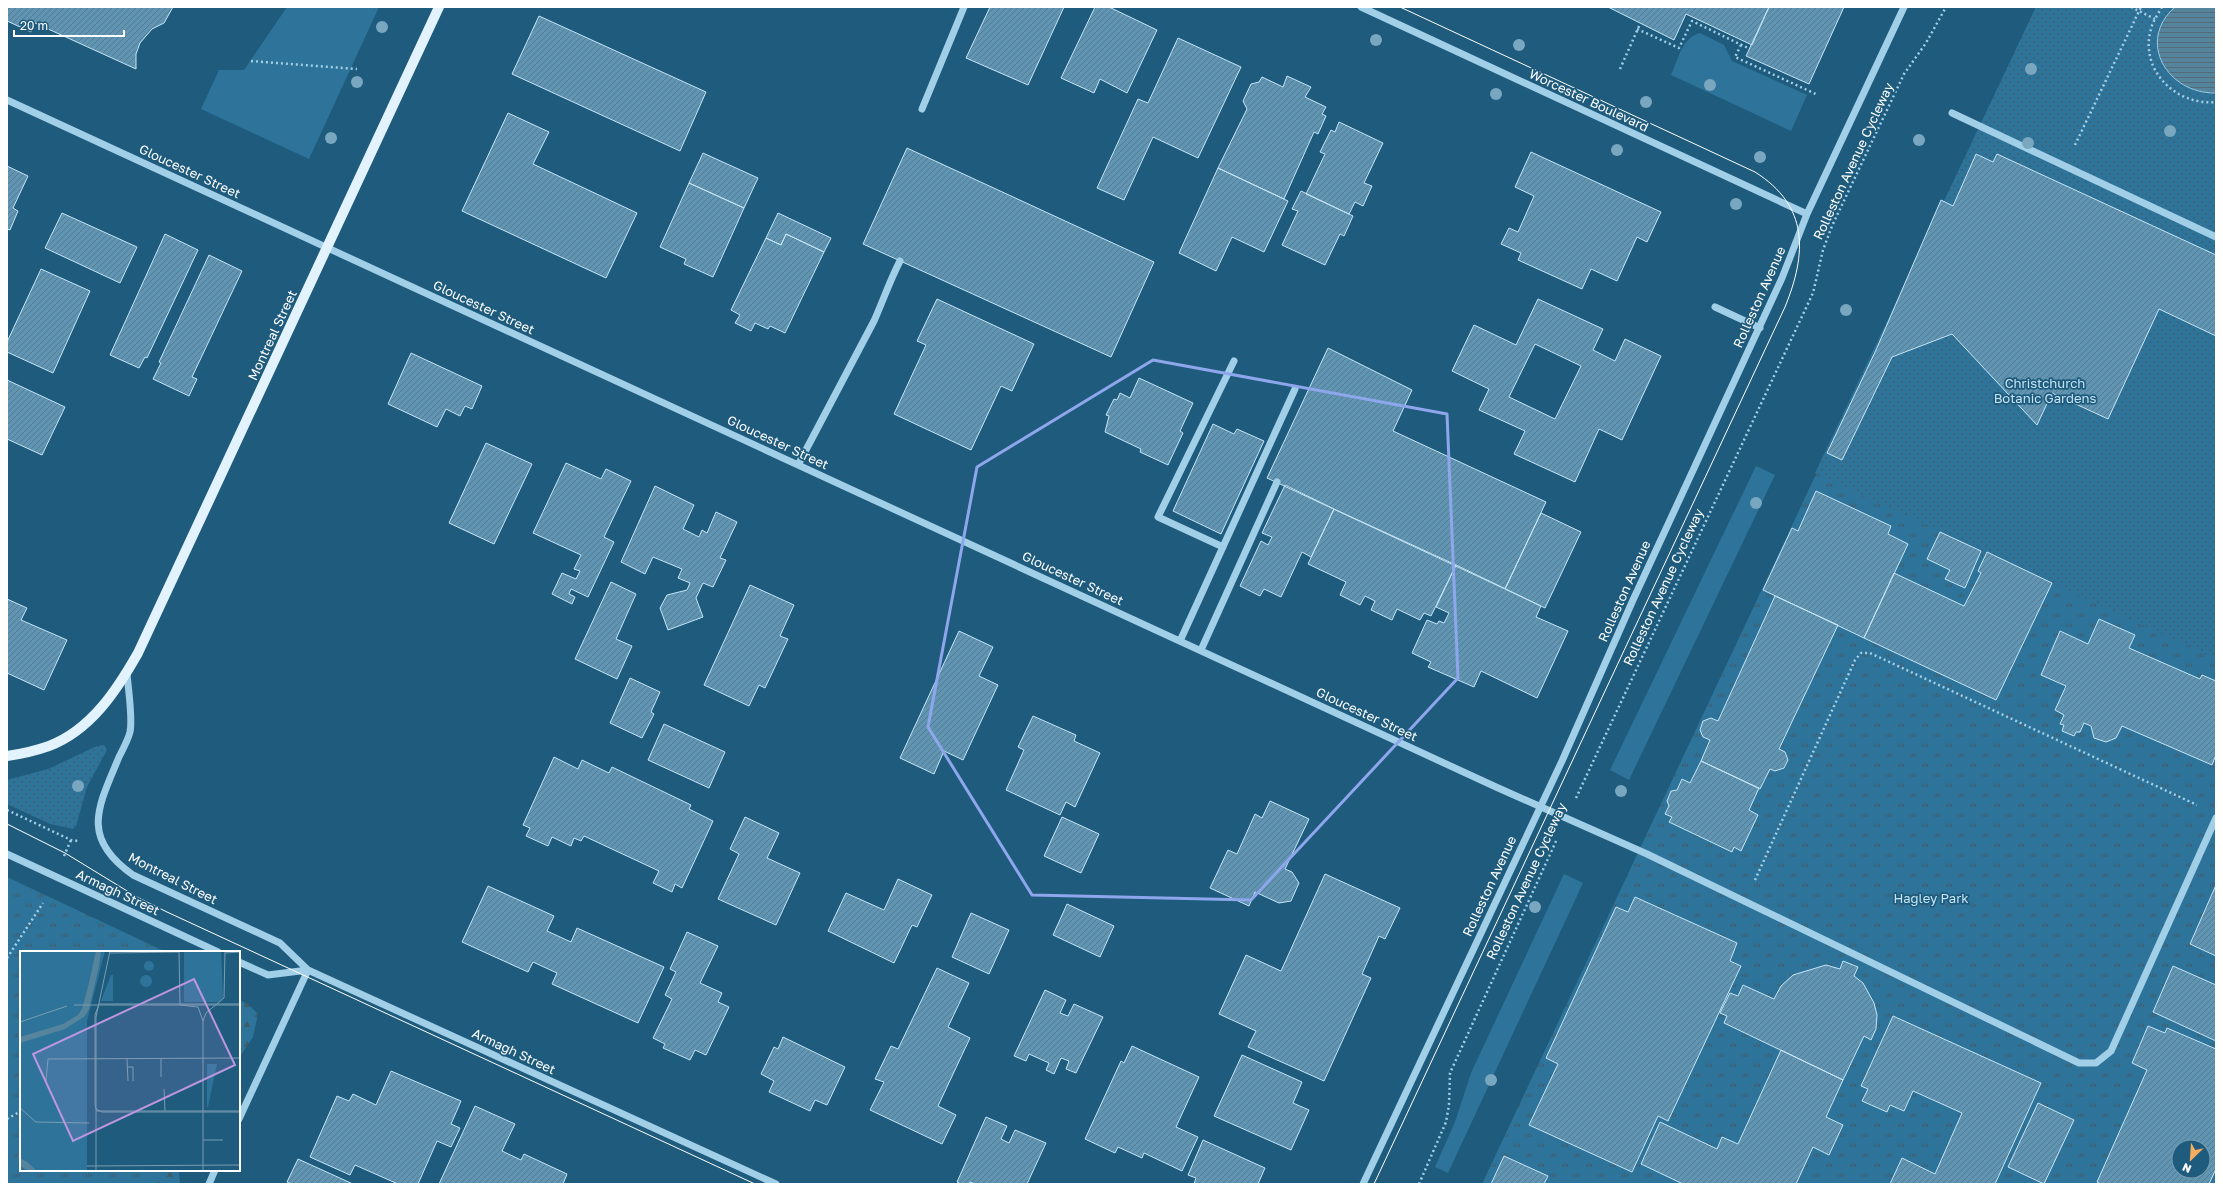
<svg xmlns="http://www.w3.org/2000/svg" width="2223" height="1191" font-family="'Golos Text',sans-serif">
  <defs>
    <pattern id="forest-firs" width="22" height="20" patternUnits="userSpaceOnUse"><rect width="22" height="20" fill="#2e749a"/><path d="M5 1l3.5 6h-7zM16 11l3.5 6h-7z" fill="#405c6b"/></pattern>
    <pattern id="park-tufts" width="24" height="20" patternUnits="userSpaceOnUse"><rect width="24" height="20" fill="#2e749a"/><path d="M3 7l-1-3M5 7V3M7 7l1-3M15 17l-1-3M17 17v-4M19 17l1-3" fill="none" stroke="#405c6b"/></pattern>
    <pattern id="garden-dots" width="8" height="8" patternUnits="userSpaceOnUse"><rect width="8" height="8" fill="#2e749a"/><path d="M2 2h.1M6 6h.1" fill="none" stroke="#405c6b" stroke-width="1.8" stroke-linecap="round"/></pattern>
    <pattern id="water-rules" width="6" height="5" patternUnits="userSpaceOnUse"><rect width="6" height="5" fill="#57849d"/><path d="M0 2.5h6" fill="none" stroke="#526b79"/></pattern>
    <pattern id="building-hatch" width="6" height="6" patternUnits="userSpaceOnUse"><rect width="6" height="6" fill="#5f95b3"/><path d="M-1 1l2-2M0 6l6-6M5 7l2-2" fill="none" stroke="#587b8f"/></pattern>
  </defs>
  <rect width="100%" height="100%" fill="#1e5b7d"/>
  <path fill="#2e749a" d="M287,7h92l-70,152 -108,-50 18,-39h25z
    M1700,33l24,12 8,16 75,34 -16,36 -120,-56c7,-15 11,-38 29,-42z
    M1756,466l19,9 -146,305 -19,-10z
    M1564,874l19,9 -135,290 -13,-6 20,-45 16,-49z"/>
  <path fill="url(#forest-firs)" d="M239,1000l9,4 10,10 -5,23 -14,21z
    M75,1170h104l1,14h-108z"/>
  <path fill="url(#park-tufts)" fill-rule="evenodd" d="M2036,7h180v1177h-734zM2179,1147h24v24h-24z
    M7,877l159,75h-145v218h136l-6,14h-144z"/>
  <path fill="url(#garden-dots)" d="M2036,7h180v652l-401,-186z
    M104,745l3,5 -20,37 -11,39 -3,3 -23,-5 -43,-20v-24l41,-11 49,-23z"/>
  <path fill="url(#water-rules)" stroke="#94cde9" d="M2175,7h41v86c-49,1 -80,-52 -41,-86z"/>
  <path fill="url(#building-hatch)" stroke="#c5e5f6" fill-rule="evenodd" d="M7,7h166l-9,16 -12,6 -12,14 -4,11v15l-101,-46 -4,9 -24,-11z
    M990,7h74l-36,78 -62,-27z
    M1095,7h14l48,23 -30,63 -27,-14 -6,14 -33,-15z
    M1608,7h161l-17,38 -66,-31 -12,26z
    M1769,7h75l-35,77 -63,-28z
    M539,16l167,76 -26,59 -168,-77z
    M1178,38l63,29 -43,91 -45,-21 -29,63 -27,-12 41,-89 10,4z
    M1287,76l24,11 -6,10 21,10 -4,7 4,2 -8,18 -4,-2 -30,67 -66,-31 29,-59 -4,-8 8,-17 8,-2 3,-5 21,10z
    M508,113l41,19 -16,32 104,49 -31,65 -144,-67z
    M1339,122l44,21 -19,40 8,3 -9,20 -8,-4 -6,12 -43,-20 19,-40 -5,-2 11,-22 4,2z
    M907,148l247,114 -43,95 -248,-113z
    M1531,152l130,60 -14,30 -10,-5 -20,44 -26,-12 -9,20 -64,-29 3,-7 -20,-9 8,-16 9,4 16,-36 -19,-9z
    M703,153l55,25 -14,30 -55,-25z
    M1976,154l17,8 4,-8 219,101v81l-57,-27 -51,110 -56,-26 -15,32 -85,-91 -60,23 -50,103 -15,-7 49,-103 65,-150 12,6z
    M7,166l21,10 -15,32 5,3 -8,19 -3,-1z
    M1218,168l70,33 -24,51 -32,-15 -16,34 -37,-18z
    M689,183l55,25 -31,69 -29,-13 2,-5 -26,-12z
    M1301,191l52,25 -9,20 -4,-2 -15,31 -43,-20 16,-34 -6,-2z
    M62,213l75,34 -17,36 -75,-35z
    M778,213l53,25 -7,14 -38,-18 -5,11 -15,-7z
    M165,234l33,16 -51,108 -2,-1 -6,11 -29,-13z
    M786,234l38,18 -39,81 -15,-7 -2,3 -13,-6 -4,8 -16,-8 5,-8 -9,-5 35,-72 15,7z
    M209,255l33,16 -50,106 5,2 -8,17 -36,-17 8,-16 -2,-1z
    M41,269l49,22 -37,82 -46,-21v-10z
    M937,299l97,45 -22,47 -11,-5 -30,64 -77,-36 32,-69 -9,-4z
    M1538,299l65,30 -10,21 22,11 10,-22 36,17 -39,84 -23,-11 -24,53 -61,-28 11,-23 -46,-21 10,-21 -37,-18 22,-46 42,20zM1535,344l46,22 -26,53 -46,-22z
    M1328,348l84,42 -19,41 153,71 -41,87 -238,-111z
    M411,353l71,33 -10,23 -7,-3 -5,10 -14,-7 -9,18 -49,-23z
    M1139,378l54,25 -13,28 3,2 -15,32 -28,-13 1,-3 -36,-17 4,-16 -3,-1 8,-16 3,1 3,-7 10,5z
    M7,380l58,27 -23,48 -35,-16z
    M1213,424l21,10 3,-5 27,12 -43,93 -48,-23z
    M486,443l46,21 -38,80 -45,-21z
    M566,463l35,16 5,-10 25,12 -27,56 10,5 -26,55 -17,-8 -2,5 6,3 -3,7 -20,-10 10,-21 14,6 4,-8 -6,-2 7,-14 -48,-22z
    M1285,485l49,24 -23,48 -9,-5 -21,45 -17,-8 -4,7 -20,-10 21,-45 7,4 4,-8 -10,-4z
    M655,486l39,19 -11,24 16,8 3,-7 5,3 9,-21 21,10 -17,36 6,2 -13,27 -10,-4 -7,15 7,19 -35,13 -8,-22 7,-13 20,-5 3,-7 -12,-5 4,-9 -29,-12 -8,17 -24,-12z
    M1816,491l75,35 -3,8 20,10 -44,94 -101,-48 29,-62 6,3z
    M1334,509l122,56 -25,51 -7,-3 -4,7 -23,-11 -5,11 -21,-10 4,-9 -10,-5 -5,9 -20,-10 6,-13 -38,-18z
    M1541,513l40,19 -36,76 -40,-19z
    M1940,532l41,19 -16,37 -20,-9 5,-9 -23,-11z
    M1987,552l65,31 -56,117 -132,-62 30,-65 70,33 17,-33 -3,-2z
    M1456,565l85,41 -5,11 32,14 -31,67 -56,-27 -7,16 -46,-20 3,-5 -19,-9 15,-33 10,4 2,-3 5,2 5,-10 -13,-6z
    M611,582l25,12 -20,45 16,7 -15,33 -42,-20z
    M750,585l44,20 -14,31 8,3 -23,49 -6,-3 -10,21 -45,-21z
    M1775,596l63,29 -59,124 6,3 3,8 -4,8 -9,3 -5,-2 -10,20 -59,-28 9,-21 -7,-3 -3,-7 3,-9 8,-3 7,3z
    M7,599l20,9 -6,12 46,20 -23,50 -37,-17z
    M2099,619l36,16 -6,13 71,31 2,-4 14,6v74l-4,10 -90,-39 -6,12 -10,4 -12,-4 -3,-12 -7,-3 -4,9h-4l-2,4 -12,-5 2,-6 -4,-1 4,-9 -9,-5 11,-24 -25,-11 19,-44 28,13z
    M959,631l34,16 -14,29 19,9 -35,75 -19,-9 -10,23 -34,-16z
    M630,678l30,14 -9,20 3,2 -12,24 -32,-15z
    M1033,716l43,19 -2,6 26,12 -25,54 -9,-5 -6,13 -54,-25 18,-40 -6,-3z
    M664,724l61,28 -16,36 -61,-28z
    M554,757l24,12 4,-9 27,13 3,-6 79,38 -2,4 24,12 -31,67 -7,-4 -3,8 -19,-9 6,-12 -75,-35 -3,5 -7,-3 -3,8 -19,-9 -4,9 -22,-10 4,-8 -7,-3z
    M1701,761l58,27 -10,22 9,5 -17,36 -7,-4 -2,5 -63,-30 3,-5 -7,-3 4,-8 -2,-5 4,-10 6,-1 5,-11 8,4z
    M1270,801l39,18 -24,50 7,3 7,11 -8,18 -12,2 -24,-11 -6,14 -39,-18 18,-38 9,4 18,-40 7,4z
    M745,817l34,16 -12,25 33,15 -24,52 -58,-26 21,-45 -9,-5z
    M1062,817l37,17 -18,39 -37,-17z
    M1325,874l75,34 -15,31 -6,-3 -17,38 9,4 -47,103 -76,-34 8,-16 -37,-17 27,-59 35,16z
    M898,879l34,16 -15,32 -5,-2 -18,38 -66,-32 18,-38 38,17z
    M2216,885v71l-26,-12z
    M488,886l66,30 -7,15 24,11 6,-14 87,39 -26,56 -86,-39 5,-11 -24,-11 -5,10 -66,-30z
    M1635,897l102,46 -7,18 11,5 -73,155 -10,-5 -26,56 -103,-47 29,-61 -12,-6 70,-151 12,5z
    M1067,904l47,22 -14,31 -47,-22z
    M971,913l38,17 -20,44 -37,-17z
    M687,932l31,14 -18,37 22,10 -4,9 11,5 -23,48 -11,-5 -5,10 -27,-12 2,-4 -12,-6 19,-39 -7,-4 11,-23 -6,-3z
    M1843,961l15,6 -4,9 9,7 11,20 3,12 -1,14 -5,11 -7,-4 -21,44 -119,-57 3,-7 -7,-3 10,-20 8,3 5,-11 31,14 7,-13 12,-11 33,-10 14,4z
    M2173,966l43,19v56l-63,-29z
    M937,968l32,15 -21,44 22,11 -32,68 18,9 -14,29 -72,-34 14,-28 -9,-3 16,-33 7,3z
    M1045,990l21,10 -6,13 8,3 6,-12 29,13 -27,56 -10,-4 3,-8 -8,-3 -7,16 -8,-4 3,-7 -20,-9 -3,7 -12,-5z
    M1893,1016l148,67 -46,101h-105l12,-26 33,16 27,-61 -49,-22 -9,20 -14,-6 -3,7 -25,-11 6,-12 -7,-3z
    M2148,1026l17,7 2,-5 49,21v120l-7,15h-108l-4,-2 50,-112 -15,-7zM2179,1147h24v24h-24z
    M783,1037l62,30 -18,38 -12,-5 -5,11 -41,-19 5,-11 -13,-7 13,-27 4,2z
    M1132,1046l67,31 -23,50 22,10 -16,34 -38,-18 -2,5 -24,-11 -3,6 -30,-14 36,-78 3,2z
    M1781,1050l62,30 -17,37 17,8 -14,30 -16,-8 -17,37h-113l-42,-20 19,-42 57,27 5,-12 16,7z
    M1242,1055l60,27 -9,21 16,7 -18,40 -77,-34z
    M391,1071l70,30 -10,23 9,4 -9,19 -14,-6 -19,43h-20l-43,-19 -5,10 -40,-18 27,-61 12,5 4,-7 23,11z
    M2038,1103l36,17 -30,64 -36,-17z
    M475,1106l40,18 -13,27 19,9 3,-6 43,20 -4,10h-124z
    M986,1117l21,9 -6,13 8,4 6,-13 31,13 -19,41h-52l-5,-2 -1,2h-8l-4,-2z
    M1203,1140l62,28 -7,16h-64l2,-6 -8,-3z
    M1504,1156l44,20 -4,8h-53z
    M298,1159l55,25h-62l-4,-2z"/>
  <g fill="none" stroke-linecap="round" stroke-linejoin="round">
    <path stroke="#a1cfe8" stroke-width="2.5" stroke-dasharray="2 3" stroke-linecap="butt" d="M2131,7l24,12
      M2162,7c-4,7 -9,14 -11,22 -12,41 25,77 65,73
      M1637,29l42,19 13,-27 58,28
      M1741,45l-6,12 83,38
      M251,61l106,8
      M1620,69l20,-45
      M2075,145l66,-138
      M1576,798l237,-505 10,-43 9,-24 72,-152 22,-31 20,-36
      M7,810l64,30 7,1
      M64,856l7,-16
      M1755,880l100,-220 6,-7h9l327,152
      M7,958l36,-55
      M7,1119l14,-8
      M1419,1184l27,-62 3,-17 1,-32 107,-234"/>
    <path stroke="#a1cfe8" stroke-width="7" d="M1361,7l446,207
      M7,100l1489,687 151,67 432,209h17l15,-12 105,-233
      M922,109l42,-102
      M1952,113l264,124
      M1715,307l45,21
      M798,465l76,-144c9,-20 16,-41 26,-60
      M1223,547l-65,-30 76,-156
      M1180,641l115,-252
      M1201,650l76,-168
      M127,673c1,15 6,45 3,59 -2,8 -7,17 -11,25 -21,50 -39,81 14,118l147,68 28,27
      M7,854l211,98
      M239,962l29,13 40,-5 468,214
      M239,1119l69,-149
      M209,1184l6,-14
      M1363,1184l199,-423 71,-161 149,-322 25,-64 97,-207"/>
    <path stroke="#e3f3fe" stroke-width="10" d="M7,756c14,-2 28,-5 42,-10 42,-16 68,-56 89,-93l301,-646"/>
    <path stroke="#fff" stroke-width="1" d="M7,824l58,29 72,44 30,15 588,272
      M1374,1184l411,-877c22,-54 24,-101 -30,-135l-355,-165"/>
  </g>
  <g fill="#7aa7c0">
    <circle cx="382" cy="27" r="6"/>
    <circle cx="1376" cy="40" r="6"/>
    <circle cx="1519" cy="45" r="6"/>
    <circle cx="2031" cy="69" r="6"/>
    <circle cx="357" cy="82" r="6"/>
    <circle cx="1710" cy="85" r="6"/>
    <circle cx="1496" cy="94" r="6"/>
    <circle cx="1646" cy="102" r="6"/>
    <circle cx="2170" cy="131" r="6"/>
    <circle cx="331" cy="138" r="6"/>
    <circle cx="1919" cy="140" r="6"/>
    <circle cx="2028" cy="143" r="6"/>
    <circle cx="1617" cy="150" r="6"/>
    <circle cx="1760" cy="157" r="6"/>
    <circle cx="1736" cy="204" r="6"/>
    <circle cx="1846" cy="310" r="6"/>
    <circle cx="1756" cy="503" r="6"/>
    <circle cx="78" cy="786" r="6"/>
    <circle cx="1621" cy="791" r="6"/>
    <circle cx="1535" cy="907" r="6"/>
    <circle cx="1491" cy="1080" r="6"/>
  </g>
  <path fill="none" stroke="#8ea6ec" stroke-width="3" stroke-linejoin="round" d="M1153,360l294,54 11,264 -207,222 -219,-5 -104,-168 49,-260z"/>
  <g text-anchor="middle" stroke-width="3.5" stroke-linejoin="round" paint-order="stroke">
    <g font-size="13" fill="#fff" stroke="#1e5b7d">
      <text transform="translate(1589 100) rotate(25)" y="5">Worcester Boulevard</text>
      <text transform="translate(1853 161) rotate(-65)" y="5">Rolleston Avenue Cycleway</text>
      <text transform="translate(190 171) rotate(25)" y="5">Gloucester Street</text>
      <text transform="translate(1759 297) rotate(-66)" y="5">Rolleston Avenue</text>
      <text transform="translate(484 307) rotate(25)" y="5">Gloucester Street</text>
      <text transform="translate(272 335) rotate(-65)" y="5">Montreal Street</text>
      <text transform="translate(778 442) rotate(25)" y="5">Gloucester Street</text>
      <text transform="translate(1073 578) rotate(25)" y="5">Gloucester Street</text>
      <text transform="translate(1663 587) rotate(-65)" y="5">Rolleston Avenue Cycleway</text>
      <text transform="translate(1624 591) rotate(-66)" y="5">Rolleston Avenue</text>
      <text transform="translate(1367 714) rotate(25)" y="5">Gloucester Street</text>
      <text transform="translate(173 878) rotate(27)" y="5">Montreal Street</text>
      <text transform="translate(1526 881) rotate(-65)" y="5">Rolleston Avenue Cycleway</text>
      <text transform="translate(1489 886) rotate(-65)" y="5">Rolleston Avenue</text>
      <text transform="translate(118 892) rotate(25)" y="5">Armagh Street</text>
      <text transform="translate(514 1051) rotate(25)" y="5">Armagh Street</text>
    </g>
    <g font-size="13" fill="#c5e5f6" stroke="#1e5b7d">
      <text x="2045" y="388">Christchurch<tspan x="2045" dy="15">Botanic Gardens</tspan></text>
      <text x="1931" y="903">Hagley Park</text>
    </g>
  </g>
  <g transform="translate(20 951)">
    <rect width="220" height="220" fill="#1e5b7d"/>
    <path d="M124 15a5 5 0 1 1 10 0a5 5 0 1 1-10 0ZM120 30a6 6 0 1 1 12 0a6 6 0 1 1-12 0ZM187,113h10l-9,43h-1z" fill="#2e749a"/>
    <path d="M0,0h85l-18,70v150h-67zM164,0h37l2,47 -4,4h-35zM91,24h2v26h-12z" fill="#2e749a"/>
    <path d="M0,141l67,1v78h-50l-17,-13z" fill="#2e749a"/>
    <path d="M76,0h5l-2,15 -10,43 -4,7 -20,13 -45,14v-6l43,-13 15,-9 4,-6 7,-26zM0,207l7,4 10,9h-8l-9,-5z" fill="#57849d"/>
    <path fill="none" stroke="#789db1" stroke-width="1" d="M159,0l1,54M89,2l70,-1M205,2l15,-1M220,53h-141l-4,11v89l1,5 6,3h138M54,54h166M160,54l18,2 5,14M0,71l47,-16M107,108l1,22M107,116h6v14M141,126v-18M26,130l2,-22 192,-1M144,138l1,22M0,157l16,14 53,1M76,160h144M183,189h20M67,215l153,-1M76,220v-154l14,-66M183,220v-150l3,-8 18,-15 1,-47"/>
    <path fill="#bd96df" fill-opacity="0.15" stroke="#bd96df" stroke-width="2" d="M174,28l41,86 -162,76 -40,-87z"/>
    <rect width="220" height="220" fill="none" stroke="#fff" stroke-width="2"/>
  </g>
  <rect width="2223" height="1191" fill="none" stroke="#ffffff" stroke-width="16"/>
  <g transform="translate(2191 1159) rotate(205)"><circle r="19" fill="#1e5b7d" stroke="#789db1"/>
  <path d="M0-3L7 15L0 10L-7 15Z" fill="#f7ad60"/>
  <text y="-6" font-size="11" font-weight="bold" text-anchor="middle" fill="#ffffff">N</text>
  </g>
  <path d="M14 30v6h110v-6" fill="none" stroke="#ffffff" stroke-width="2"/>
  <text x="20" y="30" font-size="12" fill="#ffffff" stroke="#1e5b7d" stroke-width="3" paint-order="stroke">20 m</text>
</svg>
